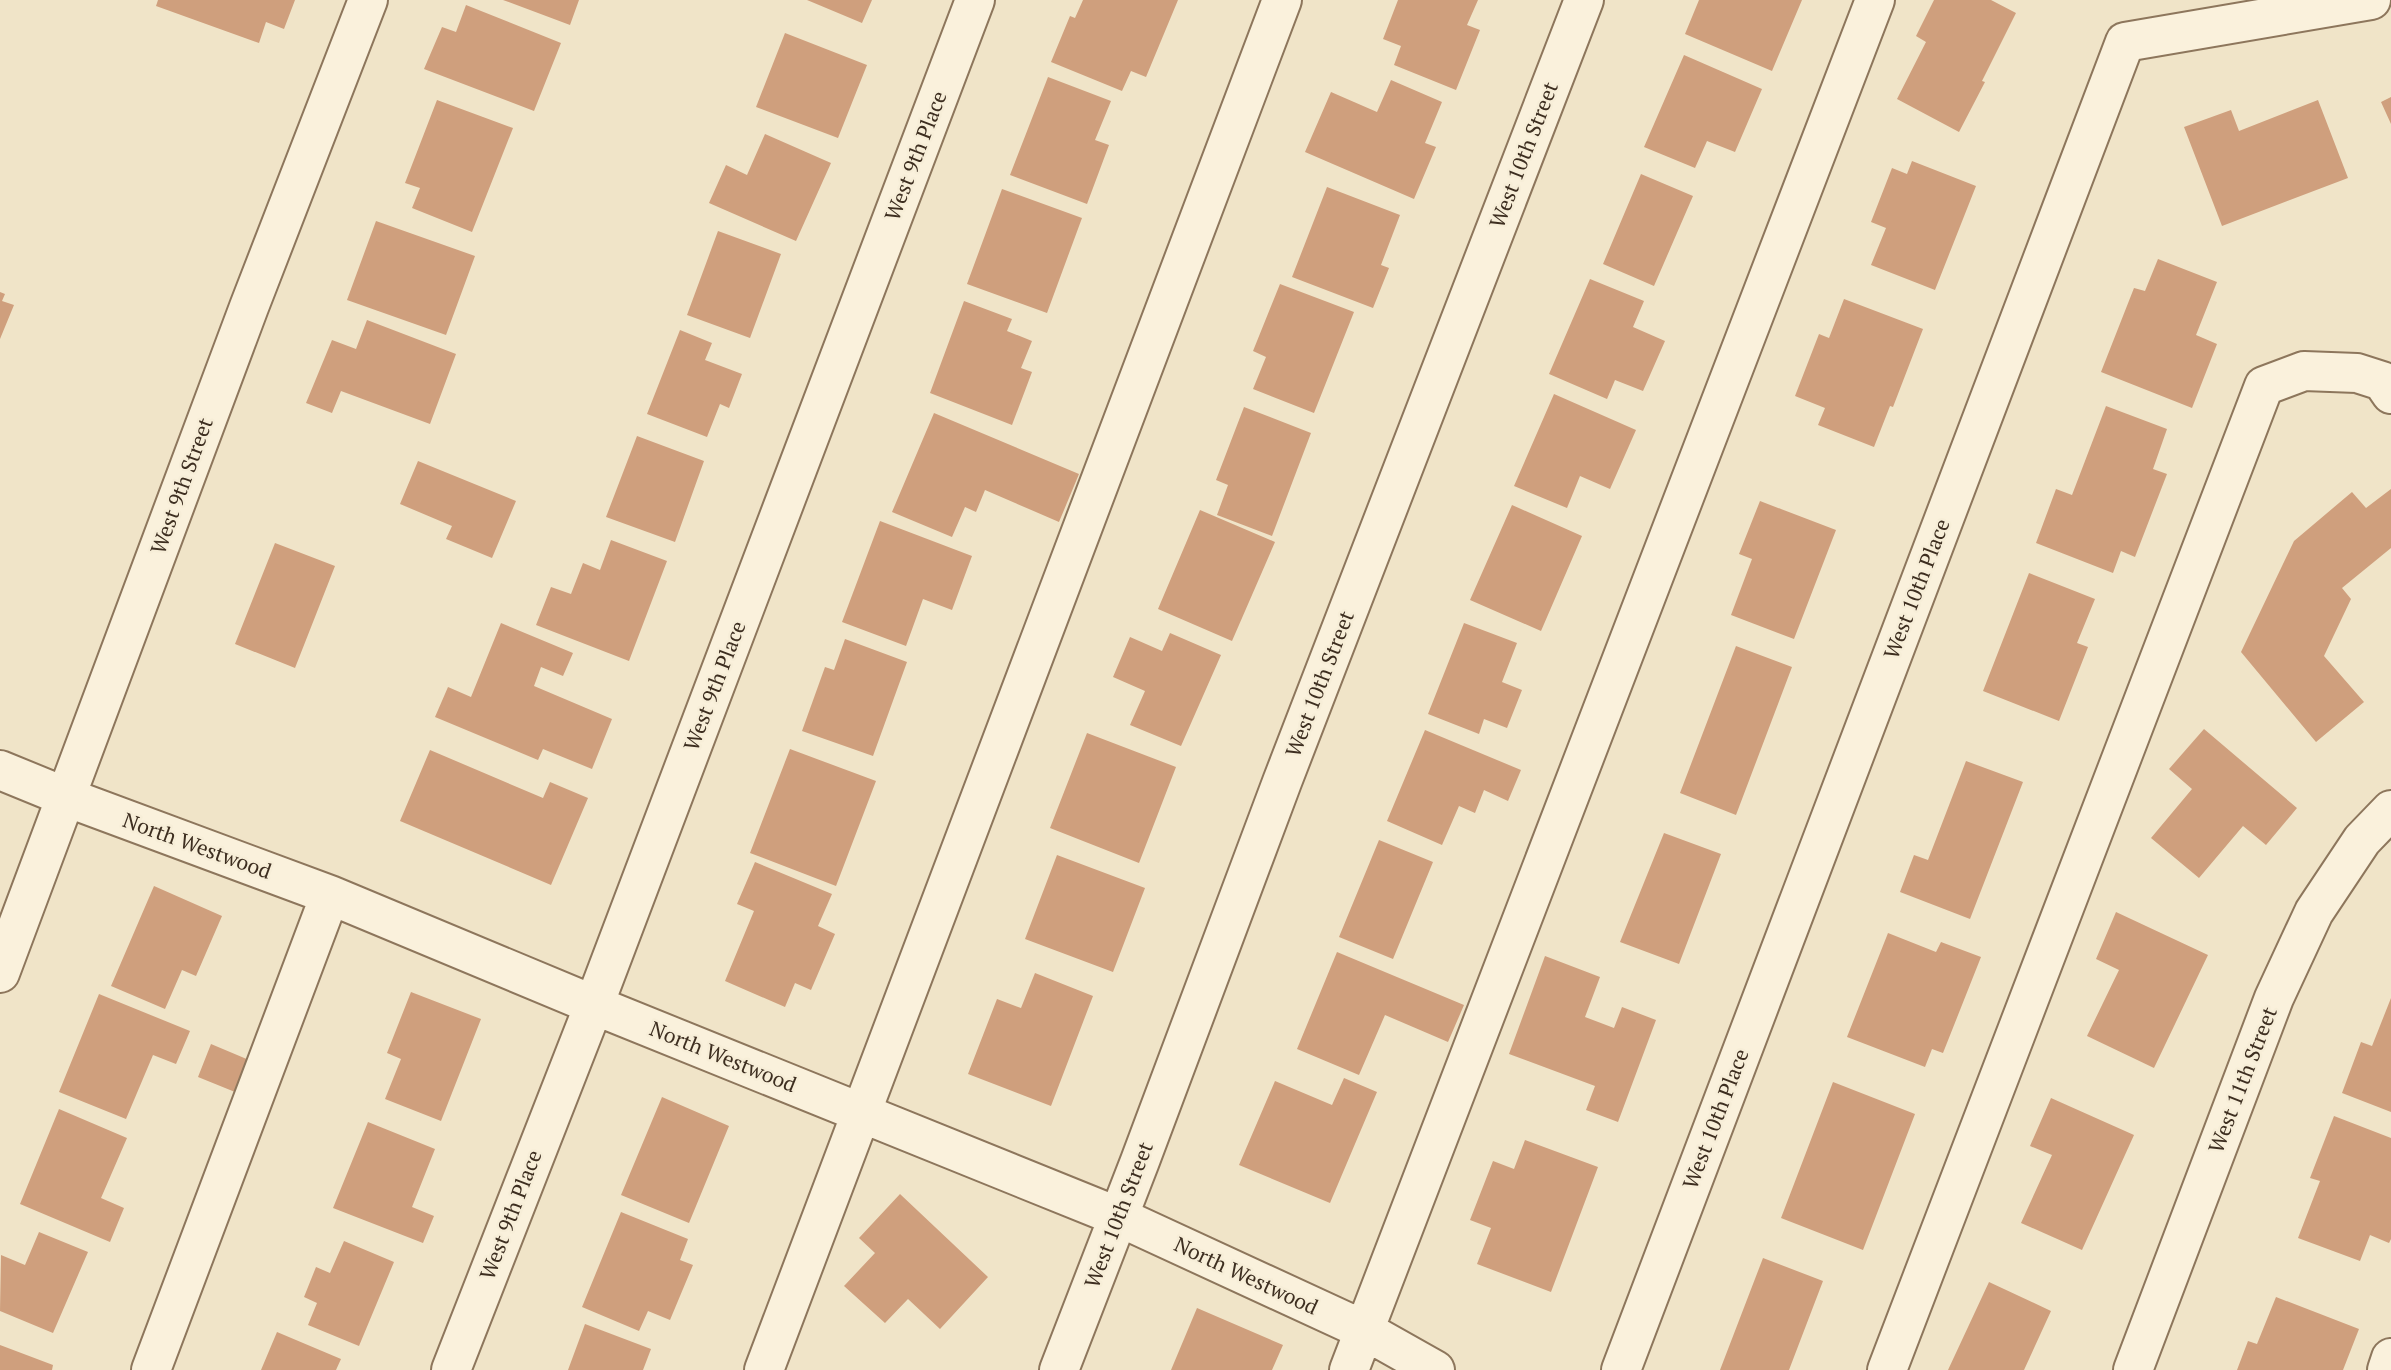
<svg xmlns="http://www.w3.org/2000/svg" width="2391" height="1370" font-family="'PT Serif',serif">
  <rect width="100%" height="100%" fill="#f0e4c8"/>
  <path fill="#cf9f7d" d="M158,0h137l-11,29 -18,-7 -7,21 -103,-37z
    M503,0h76l-9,25z
    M807,0h65l-10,23z
    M1083,0h95l-32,77 -15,-6 -9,20 -71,-29 19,-46 5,2z
    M1398,0h80l-11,25 13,5 -24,60 -62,-25 7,-19 -18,-7z
    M1699,0h103l-30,71 -87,-37z
    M1934,0h57l25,13 -34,68 3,1 -26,50 -62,-33 29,-57 -10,-6z
    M466,5l95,38 -27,68 -110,-42 18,-42 14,5z
    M785,33l82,32 -29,73 -82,-31z
    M1684,55l78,34 -27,63 -28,-11 -12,27 -51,-21z
    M1048,77l63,24 -16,39 14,5 -22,59 -77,-29z
    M1391,80l51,22 -17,41 11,4 -22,52 -109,-47 26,-60 46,20z
    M2391,97v27l-10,-22z
    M437,100l76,28 -41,104 -60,-24 8,-20 -15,-5z
    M2318,100l30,78 -126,48 -38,-99 47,-17 8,21z
    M765,134l66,29 -35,78 -87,-38 17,-38 21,10z
    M1912,161l64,25 -41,104 -64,-25 15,-37 -15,-6 21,-54 15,6z
    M1641,174l52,22 -39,90 -51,-22z
    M1327,187l73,28 -19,50 8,3 -16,40 -81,-31z
    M1002,189l80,29 -35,95 -80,-29z
    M376,221l99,35 -29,79 -99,-35z
    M718,231l63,23 -31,84 -63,-23z
    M2158,259l59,23 -21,53 21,9 -25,64 -91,-36 33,-84 11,3z
    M1590,279l54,22 -11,26 32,14 -22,50 -28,-11 -8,19 -58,-25z
    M1280,284l74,28 -40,101 -61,-24 13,-32 -13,-6z
    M0,292l5,2 -3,7 12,4 -14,34z
    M1844,299l79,30 -30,78 -3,-1 -16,41 -56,-22 7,-17 -30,-12 24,-62 10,4z
    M964,301l48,18 -5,12 25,10 -11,27 11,4 -20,53 -82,-32z
    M367,320l89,34 -26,70 -89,-33 -9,22 -26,-10 26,-63 24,9z
    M680,330l32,13 -7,17 37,14 -13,34 -9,-4 -13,33 -60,-23z
    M1554,394l82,36 -26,59 -30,-13 -13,32 -53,-22z
    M2106,406l61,23 -14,40 14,5 -32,83 -14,-6 -8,22 -77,-30 20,-54 16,6z
    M1244,407l67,26 -39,103 -55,-21 11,-30 -12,-5z
    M934,413l145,61 -20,48 -74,-32 -9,22 -11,-5 -13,30 -60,-25z
    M637,436l67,25 -29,81 -69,-25z
    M418,461l98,40 -24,57 -46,-19 6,-13 -52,-22z
    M2391,489v59l-49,40 9,11 -27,57 40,46 -48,40 -75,-90 53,-111 58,-49 14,16z
    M1760,501l76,29 -42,109 -63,-24 21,-56 -13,-5z
    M1512,505l70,31 -41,95 -71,-31z
    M1200,510l75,32 -43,99 -74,-32z
    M880,521l92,35 -20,54 -29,-11 -17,47 -64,-24z
    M611,540l56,21 -38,100 -93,-36 15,-38 20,7 12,-31 17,7z
    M275,543l60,23 -40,102 -60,-24z
    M2029,573l66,26 -18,44 11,4 -29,74 -76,-30z
    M501,623l72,30 -10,23 -22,-9 -7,19 78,33 -20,50 -49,-20 -5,11 -103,-43 13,-30 23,10z
    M1464,623l53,20 -15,39 20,8 -15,38 -23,-9 -5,15 -51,-20z
    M1170,633l51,22 -40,91 -51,-21 15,-34 -32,-14 17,-40 32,14z
    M845,639l62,23 -34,94 -71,-25 23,-64 9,3z
    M1736,646l56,21 -56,148 -56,-22z
    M2204,729l93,79 -31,37 -23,-19 -44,52 -48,-40 41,-49 -23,-20z
    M1425,730l96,40 -13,31 -24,-11 -9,23 -16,-7 -17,39 -55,-24z
    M1087,733l89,34 -37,96 -89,-35z
    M790,749l86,32 -40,105 -86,-33z
    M430,750l113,48 7,-16 38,16 -37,87 -151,-64z
    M1966,761l57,21 -53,137 -70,-27 14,-37 14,5z
    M1664,833l57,21 -42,110 -59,-22z
    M1379,840l54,22 -40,97 -54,-22z
    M1057,855l88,33 -32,84 -88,-33z
    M755,862l77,32 -14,32 17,8 -24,56 -16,-7 -10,24 -60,-26 29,-70 -17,-7z
    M154,886l68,30 -26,60 -14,-6 -17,39 -54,-23z
    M2116,912l92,43 -54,113 -67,-32 32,-66 -23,-11z
    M1888,933l48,19 5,-10 40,15 -38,96 -11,-4 -7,18 -78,-30z
    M1337,952l127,53 -16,37 -63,-27 -26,60 -62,-26z
    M1545,956l55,21 -15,40 29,11 8,-21 34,13 -38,102 -32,-12 9,-24 -86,-32z
    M1035,973l58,23 -42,110 -83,-32 29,-75 24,9z
    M411,992l70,27 -40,102 -56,-22 16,-40 -14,-6z
    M99,994l91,37 -14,33 -23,-9 -27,64 -67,-27z
    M2391,998v114l-49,-19 19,-51 11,4z
    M211,1044l38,16 -14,32 -37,-15z
    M1344,1078l33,14 -47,111 -91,-38 36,-84 57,24z
    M1833,1082l82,32 -52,136 -82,-32z
    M662,1097l67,29 -40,97 -68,-28z
    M2051,1098l83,37 -52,115 -61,-27 31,-68 -22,-9z
    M59,1109l68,29 -26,60 23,10 -14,34 -90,-38z
    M2334,1116l57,22v101l-2,4 -19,-8 -10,26 -62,-23 22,-57 -10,-3z
    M368,1122l67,27 -23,58 22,9 -11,27 -90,-35z
    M1525,1140l73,27 -47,125 -74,-28 14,-36 -21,-8 23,-59 21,8z
    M900,1194l88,83 -48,52 -32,-30 -23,24 -41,-37 31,-33 -16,-15z
    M621,1212l67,27 -8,21 13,5 -23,55 -22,-9 -9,20 -57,-24z
    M39,1232l49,20 -35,81 -53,-22 1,-56 24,10z
    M344,1241l50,21 -35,84 -51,-21 9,-22 -13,-6 12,-30 14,6z
    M1763,1258l60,23 -34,89h-69z
    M1989,1282l62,29 -27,59h-76z
    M2276,1297l83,32 -16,41h-106l11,-29 9,3z
    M1197,1308l86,37 -11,25h-101z
    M585,1324l66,25 -8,21h-75z
    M277,1332l64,27 -5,11h-75z
    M0,1345l53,20 -1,5h-52z"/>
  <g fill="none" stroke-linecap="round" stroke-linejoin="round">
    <defs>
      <path id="minor" d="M0,770l66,27 264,98 264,110 525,212 245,113 71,40
        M0,973l249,-666 119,-307
        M151,1370l179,-475
        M451,1370l143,-365 381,-1005
        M764,1370l518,-1370
        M1059,1370l81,-209 142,-379 302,-782
        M1349,1370l526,-1370
        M1621,1370l504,-1328 246,-42
        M1887,1370l377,-984 40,-15 53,2 25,8 9,13
        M2133,1370l141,-372 40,-86 48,-72 29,-30
        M2387,1370l4,-12"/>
    </defs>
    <use href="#minor" stroke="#8d765c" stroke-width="42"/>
    <use href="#minor" stroke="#faf1dc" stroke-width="38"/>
  </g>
  <g text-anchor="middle" stroke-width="5" stroke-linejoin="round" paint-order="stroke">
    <g font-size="21" fill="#3d2e20" stroke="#f7eed8">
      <text transform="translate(1524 155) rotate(-69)" y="7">West 10th Street</text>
      <text transform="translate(916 156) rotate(-69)" y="7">West 9th Place</text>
      <text transform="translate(182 486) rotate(-70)" y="7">West 9th Street</text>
      <text transform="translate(1917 589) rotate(-69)" y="7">West 10th Place</text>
      <text transform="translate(1320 684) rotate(-69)" y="7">West 10th Street</text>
      <text transform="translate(715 686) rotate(-69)" y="7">West 9th Place</text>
      <text transform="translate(197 846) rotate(20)" y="7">North Westwood</text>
      <text transform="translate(723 1057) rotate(22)" y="7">North Westwood</text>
      <text transform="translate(2243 1080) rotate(-69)" y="7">West 11th Street</text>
      <text transform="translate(1716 1119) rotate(-69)" y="7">West 10th Place</text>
      <text transform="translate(511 1215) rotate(-69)" y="7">West 9th Place</text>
      <text transform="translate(1119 1215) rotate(-69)" y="7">West 10th Street</text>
      <text transform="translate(1246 1276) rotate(25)" y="7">North Westwood</text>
    </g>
  </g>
</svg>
